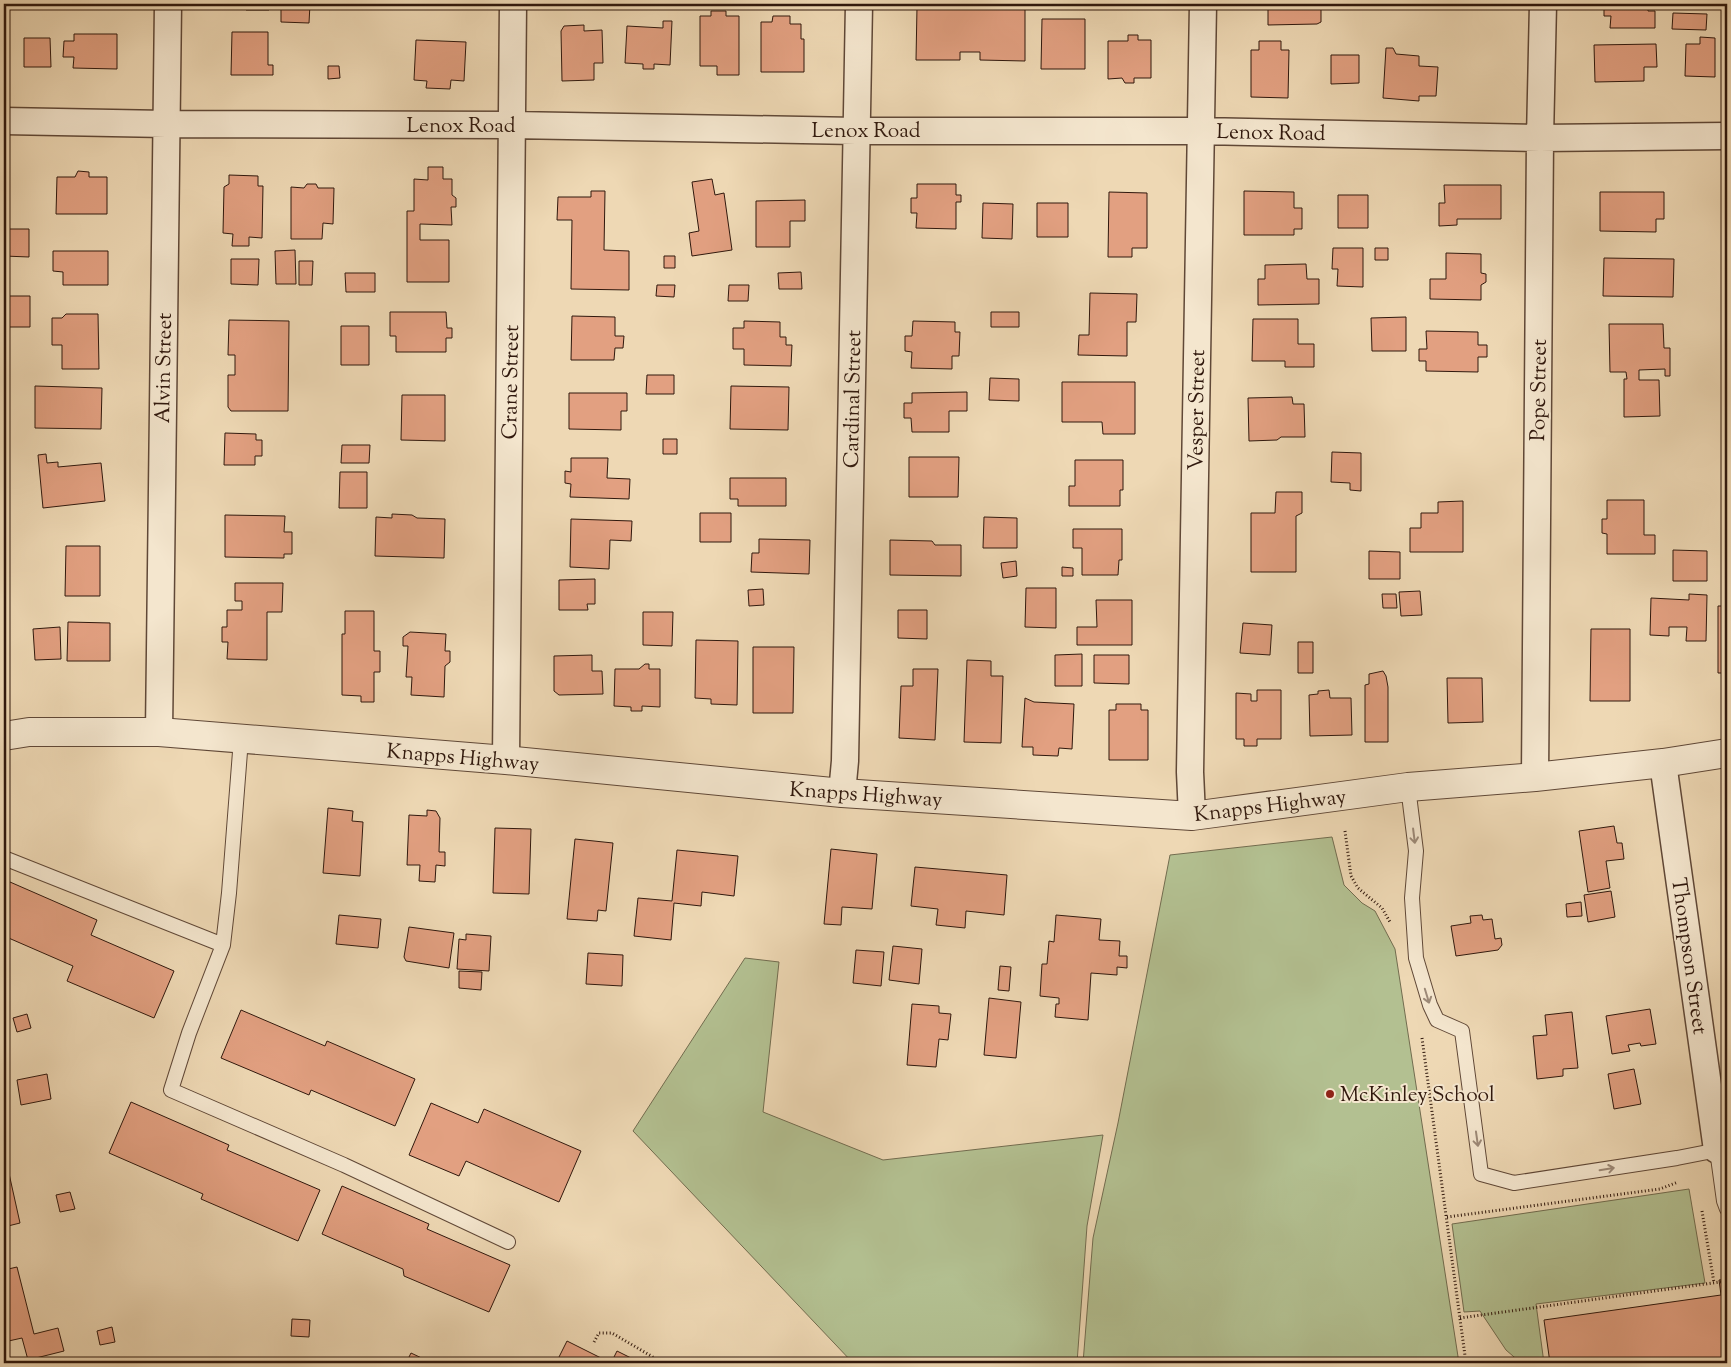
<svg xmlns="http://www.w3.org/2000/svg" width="1731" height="1367" font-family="'Sorts Mill Goudy',serif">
  <rect width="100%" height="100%" fill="#eed8b4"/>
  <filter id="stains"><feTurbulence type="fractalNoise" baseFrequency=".004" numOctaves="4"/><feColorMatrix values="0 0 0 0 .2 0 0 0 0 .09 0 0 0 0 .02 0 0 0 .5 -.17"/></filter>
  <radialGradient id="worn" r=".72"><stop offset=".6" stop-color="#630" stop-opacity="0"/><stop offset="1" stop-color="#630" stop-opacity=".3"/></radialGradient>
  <path fill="#b3c091" stroke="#726c4f" d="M1332,837l12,48 18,18 13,8 20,38 64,414h-376l10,-125 25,-115 52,-268z
    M745,958l34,4 -16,150 120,48 220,-25 -16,91 -10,137h-224l-220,-232z
    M1689,1189l16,94 -169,21 8,59h-23l-15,-13 -26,-39 -16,1 -12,-88z"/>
  <path fill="#e2a081" stroke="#30180d" d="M233,4h35l1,6h-23v-5h-13z
    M283,4h27l-1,19 -28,-1v-17z
    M1268,4h53v18l-4,2 -49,1z
    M1604,4h44v7h7v17h-45l1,-12h-7z
    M917,7l108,2v52l-45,-1v-8h-20v8h-44z
    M711,11h15v5h13v59h-22v-9h-17v-50h11z
    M1673,13l34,1 -1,16 -34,-1z
    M773,16h17v8h11v15h3v33h-43v-50h11z
    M1724,17h3v53h-3z
    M1042,19h43v50h-44z
    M663,21h9l-2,44 -16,-1v5h-11v-5l-18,-1 2,-37 36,2z
    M584,25v6l18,-1 1,33h-9v17l-32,1 -1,-50 3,-5z
    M232,32h36v33h5v10h-42z
    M74,34h43v35l-44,-1 1,-11h-11l1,-16h10z
    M1128,35h10v5h13v38h-17v5h-9l-3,-5 -14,1v-38h20z
    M1700,37l15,1v39l-30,-1 1,-32h14z
    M24,38h26l1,29h-27z
    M416,40l50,2 -2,39 -13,-1 -1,9 -24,-1 1,-7 -13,-1z
    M1259,41h22v9h8l-1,48 -37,-1v-47h8z
    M1656,44l1,23h-13v14l-49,1 -1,-37z
    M1386,48h7l3,6 23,2v10l19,1 -2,29h-17v5l-36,-3z
    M1331,55h28v28l-28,1z
    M328,66h11l1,12 -12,1z
    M428,167h15v12h9v16l4,3v9h-5l1,18 -32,-1v16h29v42h-42v-71h7v-32l14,1z
    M78,171l11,1v5h18v37h-51l1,-37h18z
    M229,175l29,1v10h5l-1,52 -13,-1v9h-17l1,-12 -10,-1 1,-46 5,-3z
    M712,179l3,16 9,-2 8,57 -40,6 -3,-23 10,-2 -7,-49z
    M307,184h9l2,4h16l-1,36 -10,-1 -1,16h-31v-52l13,1z
    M917,184h39v11h5v7h-5v27l-40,-1 1,-15h-6v-15h6z
    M1444,185h57v34h-44v6l-18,1v-23h6z
    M591,191h14l-1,59 25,1v39l-58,-1 1,-69h-15l1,-23h33z
    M1244,191l50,1v16h8v21h-8v6h-50z
    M1109,192l38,1v55h-15v9h-24z
    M1600,192h64v27h-8v13l-56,-1z
    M1338,195h30v33h-30z
    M805,200v21h-15v26h-34v-46z
    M983,203l30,1 -1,35 -30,-1z
    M1037,203h31v34h-31z
    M1722,206h5v31h-5z
    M4,229h25v28l-25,-1z
    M1333,248h30v39l-26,-1 1,-17h-6z
    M1375,248h13v12h-13z
    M295,250l1,34h-20l-1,-33z
    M53,251h55v34h-45v-13l-10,-1z
    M1446,253l35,1v19l5,1v8l-5,3v15l-51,-1v-20h16z
    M664,256h11v12h-11z
    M1604,258l70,1 -1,38 -70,-1z
    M231,259h28l-1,26 -27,-1z
    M299,261h14l-1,24h-13z
    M1306,264l1,15h12v25l-61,1v-26h7v-14z
    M801,272l1,17h-23l-1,-16z
    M345,273h30v19h-29z
    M657,285h18l-1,12 -18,-1z
    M729,285h20l-1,16h-20z
    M1090,293l47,1 -1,28h-9v34l-49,-1 1,-20h10z
    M4,296h26v31h-26z
    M390,312h56l1,16h5v10h-6v14h-50v-16h-6z
    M991,312h28v15h-28z
    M66,314h32l1,55h-37v-24h-10v-27h10z
    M572,316l43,1v19h9l-1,12h-8l-1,12h-43z
    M1406,317v34h-34l-1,-33z
    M1253,319h45v25h16v23h-29v-6h-33z
    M229,320l60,1 -1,90h-57l-3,-4v-32h7v-20h-7z
    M744,321l36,1v15h6v8h6l-1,21 -47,-1v-16h-11v-21h11z
    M913,321l42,1v10h5l-1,24h-7v13l-41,-1 1,-16 -7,-1v-15h7z
    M1609,324h54l1,24h6v28h-5v-7l-26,1v10h20l1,36 -36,1v-38h3l-1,-7h-16z
    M341,326h28v39h-28z
    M1426,331l52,1v13h9v12h-9v15l-52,-1v-10h-7v-12h8z
    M647,375h27v19h-28z
    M990,378l29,1v22l-30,-1z
    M1062,382h73v52h-32l-1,-12h-40z
    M35,386l67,2 -1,41 -66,-1z
    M731,386l58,1 -1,43 -58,-1z
    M967,392v19h-18v21h-37l-1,-14h-7v-15h8v-10z
    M569,393h58v18h-6v19l-52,-1z
    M402,395h43v46l-44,-1z
    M1292,397l1,7h11l1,33h-24l-4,3 -28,1 -1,-43z
    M225,433l31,1v6h6v16h-7v9h-31z
    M663,439h14v15h-14z
    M342,445h28l-1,18h-28z
    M1332,452l29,1v38l-11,-1v-7l-19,-1z
    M46,454l1,9 11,-1v5l43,-4 4,38 -62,7 -5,-53z
    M909,457h50l-1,40h-49z
    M571,458h37l-1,20 23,1 -1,20 -59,-2 1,-13 -6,-1v-12l6,1z
    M1075,460h48v30h-3v16h-51v-20h6z
    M340,472h27v36h-28z
    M730,478h56v28h-48v-7h-8z
    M1276,492h26v21l-6,3v56h-45v-59h24z
    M1607,500h37v35h11v19h-48v-20l-5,-1v-14h5z
    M1463,501v51h-53v-24h11v-15h17v-11z
    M700,513h31v29h-31z
    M392,514l20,1 5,3 28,1 -1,39 -69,-2 1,-39 16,1z
    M225,515l60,1 -1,16h8v22h-8v4l-59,-1z
    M984,517l33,1v30h-34z
    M571,519l61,2 -1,20 -21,-1 -1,29 -39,-2z
    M1073,529h49v31h-3l-1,15h-36v-27h-9z
    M759,539l51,1 -1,34 -58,-2 1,-19h7z
    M890,540l42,1 3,4h26v31l-71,-1z
    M66,546h34v50h-35z
    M1673,550l34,1v30h-34z
    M1369,551l31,1v27h-31z
    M1016,561l1,15 -14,2 -2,-15z
    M1062,567l11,1v8h-11z
    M595,579v25h-8l1,6h-29v-30z
    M235,583h48l-1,29h-15v48l-40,-1 1,-17h-6v-15h5v-17h15v-9h-7z
    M1026,588h30v40l-31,-1z
    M763,589l1,16 -15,1 -1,-16z
    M1420,591l2,24 -21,1 -2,-24z
    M1382,594h14l1,14h-14z
    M1689,594l18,1 -1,46h-20l1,-14h-18v9l-19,-1 1,-37 38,2z
    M1096,600h36v45h-55v-18h20z
    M1718,606h9v67h-9z
    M898,610h29v29l-29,-1z
    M345,611h29v40h6v21h-6v30h-13v-6l-19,-1v-61h3z
    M643,612h30l-1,34 -29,-1z
    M68,622l42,1v38h-43z
    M1243,623l29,2 -2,30 -30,-2z
    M60,627l1,32 -26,1 -2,-31z
    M1591,629h39v72h-40z
    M410,632l36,2 -1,17h5v11l-5,4 -1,31 -33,-2 1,-18h-6l2,-31h-5v-9z
    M696,640l42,1 -1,64 -26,-1v-5l-16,-1z
    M1298,642h15v31h-15z
    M753,647h41l-1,66h-40z
    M1082,654v32h-27v-31z
    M592,655v16h10l1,23 -44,1 -5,-4v-35z
    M1094,655h35v29l-35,-1z
    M967,660l24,1v15h12l-2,67 -37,-1z
    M645,664h4v5h11v38l-18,-1v5h-11v-4l-17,-1 1,-37h24z
    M913,669h25l-3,71 -36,-2 2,-52h12z
    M1383,671l3,5 2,11v55h-23v-57l4,-1v-10z
    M1447,678h35l1,44 -35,1z
    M1257,690h24v49h-24v7h-13v-7h-8v-46l15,1v7h6z
    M1329,690l1,8h21l1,37 -42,1 -1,-41 9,-1v-3z
    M1025,698l9,4 40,2 -2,45 -13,-1 -1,8 -25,-1v-8h-11z
    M1116,704h25v6h7v50h-39v-50h7z
    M328,808l25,3 -1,10 11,1 -3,54 -37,-3z
    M427,810l9,1 4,7 -1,34h6v14l-9,-1 -1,17 -16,-1 1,-16h-13l2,-50 18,1z
    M1614,826l3,17h5l2,16 -18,2 4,27 -22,4 -9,-61z
    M495,828l36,1 -2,65 -36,-1z
    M575,839l38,4 -7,68 -8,-1 -1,11 -30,-2z
    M831,849l46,5 -5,55 -30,-2 -1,18 -17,-1z
    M677,850l61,6 -4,40 -32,-4 -1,14 -27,-3 -3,37 -37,-4 4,-38 34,3z
    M915,867l92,8 -3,40 -38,-4 -1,17 -29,-3 2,-16 -27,-3z
    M10,882l87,38 -6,15 83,36 -20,47 -87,-37 6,-15 -69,-30v-50l3,1z
    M1611,891l4,26 -27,5 -4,-27z
    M1581,902l1,14 -15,1 -1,-13z
    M339,915l42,4 -3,29 -42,-4z
    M1056,915l45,4 -2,21 21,1 -1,15h8v12l-10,-1v8l-26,-2 -3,47 -33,-3 1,-13h3v-6l-19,-2 2,-32h5l2,-23 5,1z
    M1482,915l1,5 9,-1 3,20 6,-1 1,7 -4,5 -42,6 -5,-30 20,-3 -1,-7z
    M409,927l45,6 -5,35 -43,-7 -2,-4z
    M466,934l25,2 -2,35 -32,-2 2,-30 7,1z
    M893,946l29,3 -3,35 -30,-4z
    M856,950l28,2 -3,34 -28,-3z
    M588,953l35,2 -1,31 -36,-2z
    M1000,966l11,1 -2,24 -11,-1z
    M459,971l23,1 -1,18 -22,-2z
    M989,998l32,4 -5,56 -32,-3z
    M912,1004l27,2v7l12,1 -3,26 -9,-1 -3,28 -29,-2z
    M1650,1009l6,35 -15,2 -1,-3 -12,2 2,6 -18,3 -6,-38z
    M241,1010l84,36 2,-5 88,38 -20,47 -84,-36 -2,5 -88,-37z
    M1572,1012l6,56 -15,1v7l-26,3 -4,-43 14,-1 -2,-20z
    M27,1014l4,14 -14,4 -4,-14z
    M1634,1069l7,35 -27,5 -6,-35z
    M47,1074l4,25 -30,6 -4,-25z
    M131,1102l98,43 -2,5 93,40 -22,51 -97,-42 2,-5 -94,-41z
    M431,1103l47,20 6,-14 97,42 -22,51 -93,-41 -7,15 -50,-21z
    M4,1151l16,72 -16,4z
    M342,1186l87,38 -2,5 83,36 -21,47 -85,-36 -1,-7 -81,-35z
    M70,1192l5,17 -15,3 -4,-17z
    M17,1267l17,67 24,-6 6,23 -36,9 -6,-22 -18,4v-72z
    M1727,1279v84h-177l-6,-43 177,-25 -2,-15z
    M292,1319l18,1 -1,17 -18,-1z
    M112,1327l3,15 -15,3 -3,-14z
    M567,1341l44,22h-55z
    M617,1351l24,12h-30z
    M411,1353l17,8 -1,2h-21z"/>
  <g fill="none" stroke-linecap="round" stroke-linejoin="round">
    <defs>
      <path id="service" d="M241,739l-12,154 -6,52 -34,88 -18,57 173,75 164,77
        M1408,787l8,64 -4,47 4,60 14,47 7,15 25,11 19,143 33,9 163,-25 46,-9
        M4,858l219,87
        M1717,1150l7,51 3,8"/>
      <path id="minor" d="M4,121l162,3 346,1 344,6h345l339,7 187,-2
        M159,732l9,-728
        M506,760l7,-756
        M1663,763l54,387
        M1535,777l5,-639 3,-134
        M842,793l3,-32 14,-757
        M1192,816l-2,-44 13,-768"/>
      <path id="tertiary" d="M4,736l25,-4h130l347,28 336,33 350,23 216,-29 127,-10 128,-14 64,-10"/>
    </defs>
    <use href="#service" stroke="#604837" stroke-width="16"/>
    <use href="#minor" stroke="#604837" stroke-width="29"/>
    <use href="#tertiary" stroke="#604837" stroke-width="30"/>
    <path stroke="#30180d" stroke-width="3" stroke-dasharray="1 2.5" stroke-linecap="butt" d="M1345,831l6,45 7,12 24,20 8,14
      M1422,1038l44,325
      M1702,1211l12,72
      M1447,1217l213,-28 18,-7
      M1460,1318l267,-37
      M594,1342l5,-9h13l51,30"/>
    <use href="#service" stroke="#f4e6ce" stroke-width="14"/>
    <use href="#minor" stroke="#f4e6ce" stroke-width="26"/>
    <use href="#tertiary" stroke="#f4e6ce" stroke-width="28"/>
  </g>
  <defs><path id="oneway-shaft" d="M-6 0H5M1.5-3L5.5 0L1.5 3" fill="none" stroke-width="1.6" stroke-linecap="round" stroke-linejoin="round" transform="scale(1.25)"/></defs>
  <g stroke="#9c8977">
    <use href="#oneway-shaft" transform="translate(1414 836) rotate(83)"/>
    <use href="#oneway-shaft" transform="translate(1427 996) rotate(73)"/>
    <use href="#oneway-shaft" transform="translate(1477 1139) rotate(82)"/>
    <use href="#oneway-shaft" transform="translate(1607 1169) rotate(-9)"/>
  </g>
  <circle fill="#8f2418" stroke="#f4e6ce" stroke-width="2" cx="1330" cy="1094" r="5"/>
  <g text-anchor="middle" stroke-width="4" stroke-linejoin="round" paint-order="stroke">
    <g font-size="21" fill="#30180d" stroke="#f4e6ce">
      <text x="461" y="132">Lenox Road</text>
      <text x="866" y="137">Lenox Road</text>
      <text transform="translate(1271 132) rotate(1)" y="7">Lenox Road</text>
      <text transform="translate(163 368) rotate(-89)" y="7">Alvin Street</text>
      <text transform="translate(510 382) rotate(-89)" y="7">Crane Street</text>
      <text transform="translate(1538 390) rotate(-89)" y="7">Pope Street</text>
      <text transform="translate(852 399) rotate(-89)" y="7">Cardinal Street</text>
      <text transform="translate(1196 410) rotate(-89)" y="7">Vesper Street</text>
      <text transform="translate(463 757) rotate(5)" y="7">Knapps Highway</text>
      <text transform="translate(866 794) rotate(4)" y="7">Knapps Highway</text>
      <text transform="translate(1270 805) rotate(-7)" y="7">Knapps Highway</text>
      <text transform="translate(1690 956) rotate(82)" y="7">Thompson Street</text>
    </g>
    <g font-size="21" fill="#30180d" stroke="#f4e6ce" text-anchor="start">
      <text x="1340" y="1101">McKinley School</text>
    </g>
  </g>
  <rect width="1731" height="1367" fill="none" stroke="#eed8b4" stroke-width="20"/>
  <rect x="5" y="5" width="1721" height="1357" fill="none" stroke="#30180d" stroke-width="2.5"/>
  <rect x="10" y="10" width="1711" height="1347" fill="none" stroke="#30180d"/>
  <rect width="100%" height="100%" filter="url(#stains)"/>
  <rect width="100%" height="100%" fill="url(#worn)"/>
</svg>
